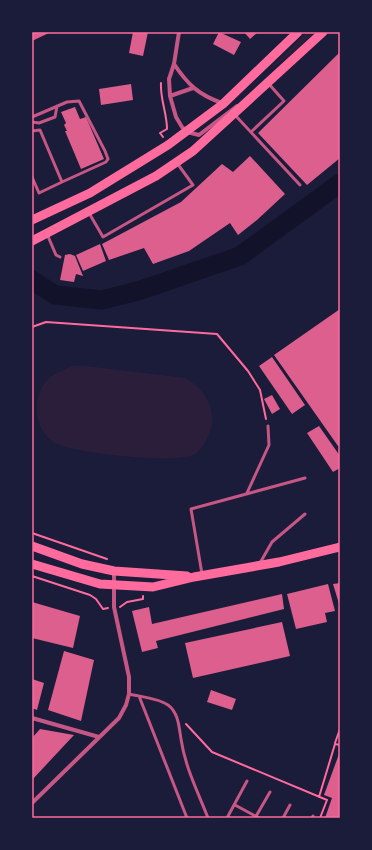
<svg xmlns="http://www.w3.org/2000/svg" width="372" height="850" font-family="Cabin,sans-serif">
  <rect width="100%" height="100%" fill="#1b1b3a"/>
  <path fill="#2a1e3b" d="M307,32h8l-27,25 -19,12z
    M72,366h14l100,12c17,11 27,24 26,44 -1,11 -8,25 -17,32 -17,11 -122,-1 -140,-11 -22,-13 -24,-47 -7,-64 7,-6 16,-9 24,-13z"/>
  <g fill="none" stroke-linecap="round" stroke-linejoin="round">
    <path stroke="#12122b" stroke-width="19" d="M32,280l23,15 47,5 39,-10 99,-34 100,-73"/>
  </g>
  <path fill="#dd5f8e" d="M32,32h19l-19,9z
    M133,32h15l-5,24 -14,-3z
    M219,32l22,10 -7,13 -21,-11z
    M244,32h14l-8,7z
    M340,52v106l-33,27 -49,-52z
    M131,84l2,16 -32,5 -2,-16z
    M75,107l5,12 6,-2 18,42 -23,10 -16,-38h2l-3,-6 2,-2 -5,-11z
    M250,156l35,38 -28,26 -19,15 -8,-12 -41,28 -36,13 -9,-16 -35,12 -7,-16 79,-42 41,-38 11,8z
    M100,244l6,17 -23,10 -7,-16z
    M70,254l5,2 8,20 -7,-2 -2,8 -14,-2 5,-25z
    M340,309v136l-2,1 -64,-91z
    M272,357l33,48 -13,9 -33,-48z
    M272,395l8,14 -8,5 -8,-15z
    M319,426l21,30v12l-7,4 -26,-39z
    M340,583v24l-7,-23z
    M328,584l7,27 -10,2 2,9 -31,7 -9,-35z
    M282,594l2,15 -128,32 2,7 -16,4 -10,-41 17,-4 3,17z
    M32,602l48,14 -7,32 -41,-10z
    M282,622l8,34 -97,22 -8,-35z
    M64,651l30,9 -13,61 -33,-11z
    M32,679l12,4 -7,27 -5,-2z
    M211,690l25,9 -4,11 -25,-8z
    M40,729l34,6 -42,45v-42z
    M339,754l1,64h-15l7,-20 -8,-3z"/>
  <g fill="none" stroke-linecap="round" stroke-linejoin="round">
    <path stroke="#ff6b9d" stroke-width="2" d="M161,83c-1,16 6,30 6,46l-7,4 3,4
      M32,327l14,-5 171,12 31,37 12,19 6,29
      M32,533l75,26
      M32,576l58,19 6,4 7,10 5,-1
      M120,607l7,-5 16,-3v-3
      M186,724l26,28 115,48 -7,18
      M335,743l5,-14
      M319,797l16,-53 5,1"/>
    <path stroke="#c65784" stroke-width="3" d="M235,115l65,70
      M32,117l35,-15 12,-1 26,50 3,8 -2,3 -44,20
      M32,122l7,1 16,-6 2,-11
      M32,131l8,-1 22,52 -23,11 -7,-16
      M251,132l33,-31 -16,-18
      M89,213l14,24 90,-52 -16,-22
      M47,234l9,21 4,2
      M247,493l22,-48 -1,-19
      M260,563l12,-21 33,-28
      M202,574l-11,-65 114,-31
      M129,694c13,3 29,4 39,11 11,8 11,23 13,34 4,28 17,53 27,79
      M139,696l48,122
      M235,805l24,13
      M227,818l20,-37
      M255,818l15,-26
      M283,818l7,-13
      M312,818l1,-2"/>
    <path stroke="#c65784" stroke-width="4" d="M179,32l-5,32 -5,15 1,17 6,21 6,10 5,5 12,3 38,-29
      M174,64c14,21 25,31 48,39
      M170,96l23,-8
      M32,718l67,19
      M32,803l87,-85 7,-13 3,-11v-17l-15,-70v-35"/>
    <path stroke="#ff6b9d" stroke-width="9" d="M32,546l50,18 32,7 73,5
      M32,564l68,20 53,3 41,-10 85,-15 61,-15"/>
    <path stroke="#ff6b9d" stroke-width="9" d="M32,220l58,-27 78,-48 55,-41 75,-72
      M32,241l124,-65 37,-25 130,-119"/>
  </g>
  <rect width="372" height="850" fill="none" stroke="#1b1b3a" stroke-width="66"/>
  <rect x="33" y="33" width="306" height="784" fill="none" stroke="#ff6b9d" stroke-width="1.5"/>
</svg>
